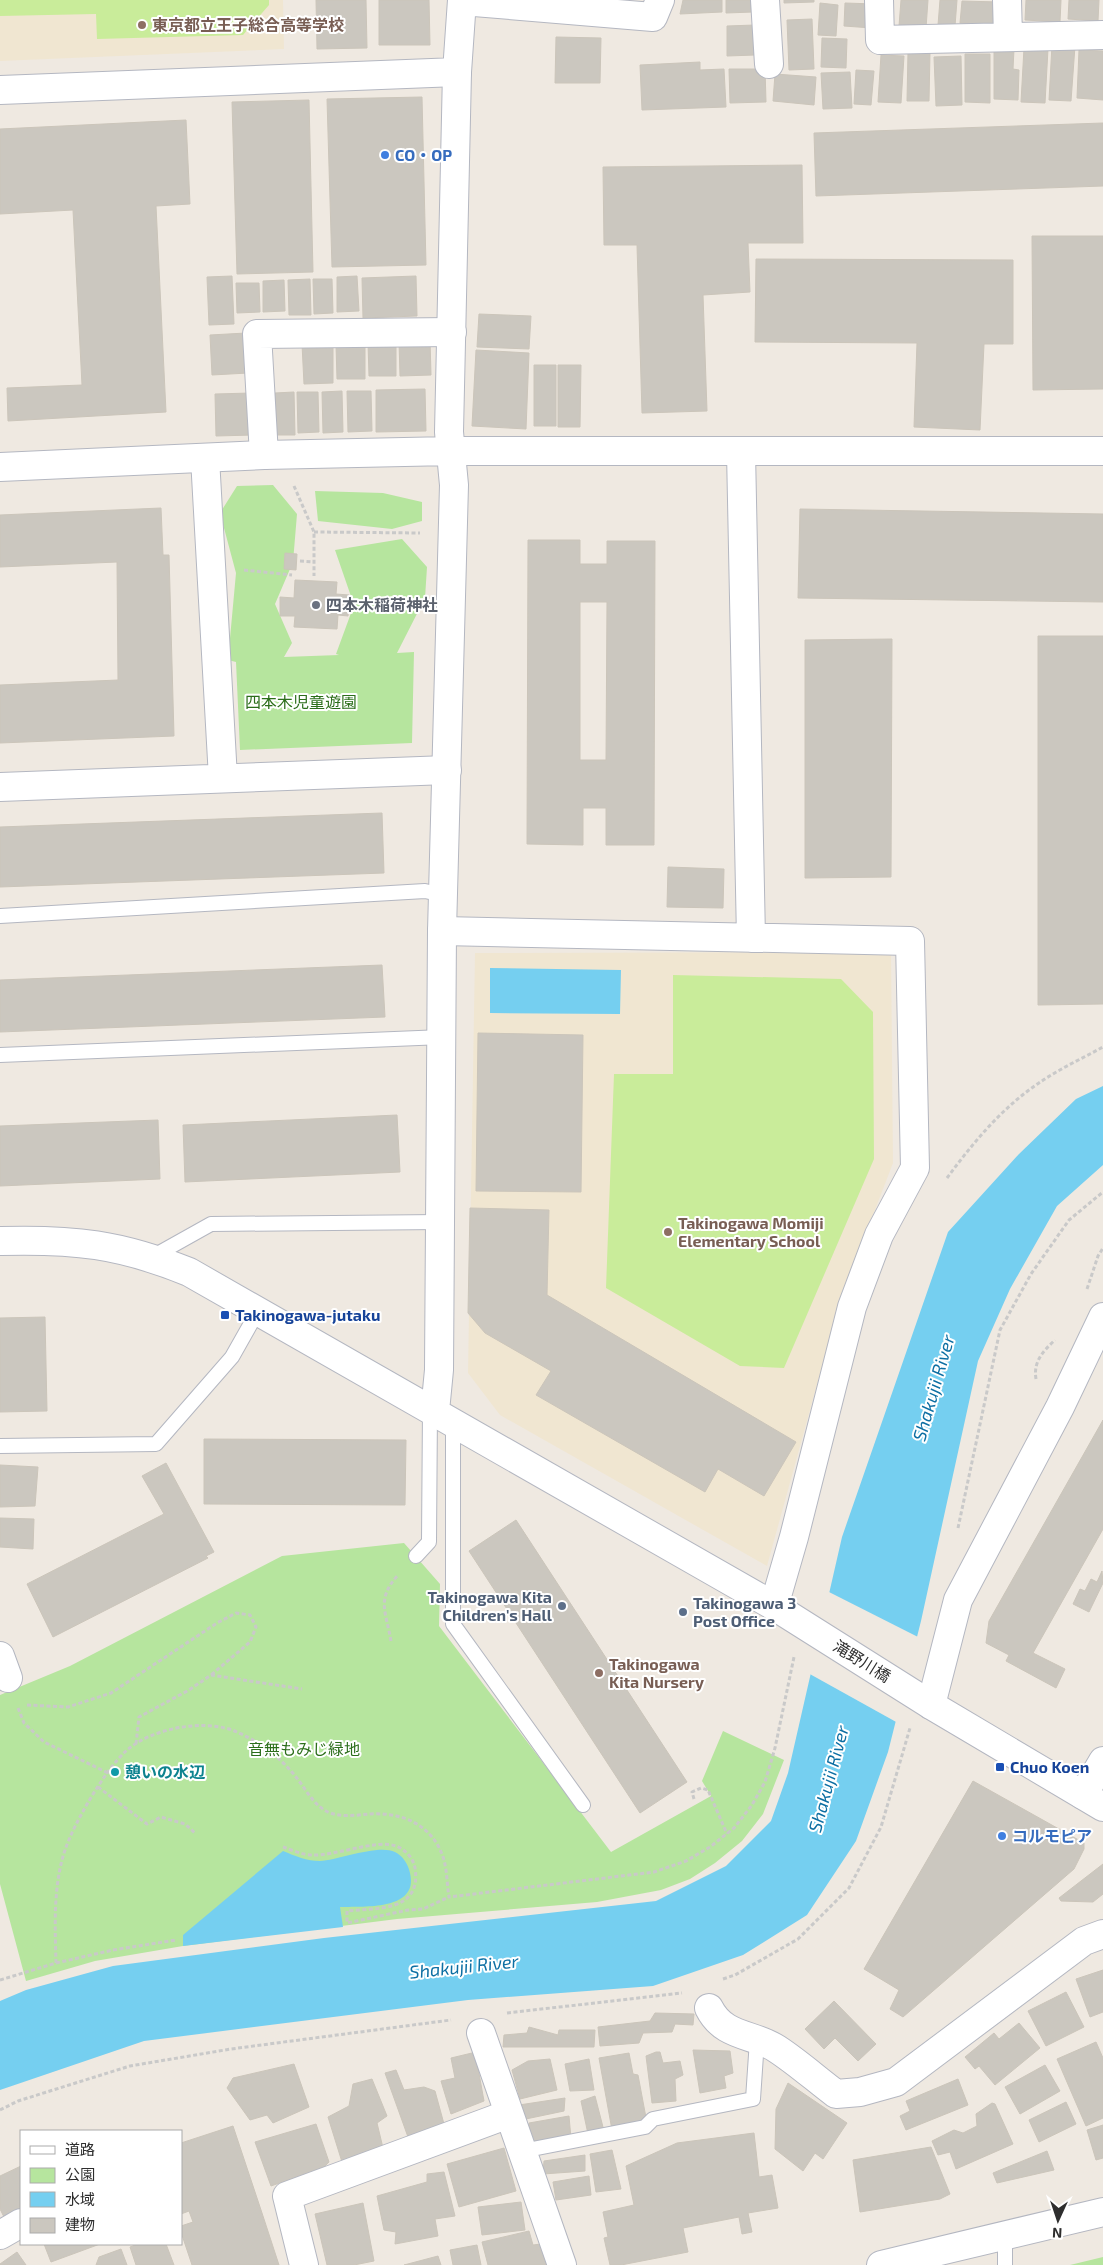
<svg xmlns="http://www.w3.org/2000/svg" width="1103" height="2265" font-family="'Exo 2','Noto Sans JP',sans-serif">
  <rect width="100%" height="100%" fill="#efe9e1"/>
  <path fill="#f0e6d1" d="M0,0h283l1,49 -284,12z
    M891,952l2,211 -53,138 -73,265 -267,-151 -32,-42 7,-420z"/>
  <path fill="#b6e59e" d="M273,485l24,29 -4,48 -18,42 17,39 -8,14 55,-2 -3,-1 18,-49 -19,-55 67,-11 25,28 -2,31 -28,55 17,-1 -2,91 -172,7 -4,-88 -8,-2 8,-87 -16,-60 17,-27z
    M315,491l68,2 39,9v19l-30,8 -74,-8z
    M404,1543l36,41 -1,42 172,226 100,-56 -9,-15 21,-50 61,29 -21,54 -21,27 -27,22 -25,16 -29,11 -64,12 -200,17 -214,27 -88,15 -69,20 -26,-97v-189l70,-29 212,-110z
    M1103,2257v8h-33z"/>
  <path fill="#c9ec9a" d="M0,0h269v5l-26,30 -146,4 -1,-25 -96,2z
    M673,975l168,4 32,33 1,147 -90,209 -44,-2 -134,-78 8,-214h59z"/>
  <path fill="#75cff0" d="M490,968l131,2 -1,44 -130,-1z
    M1103,1086v79l-46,41 -47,83 -32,72 -57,260 -33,131 -32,89 -49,74 -64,40 -90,31 -185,14 -324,41 -144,49v-89l26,-11 87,-24 211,-28 332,-37 70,-35 45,-45 17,-48 54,-236 106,-305 71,-78 57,-55z
    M283,1851c12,5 24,10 37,10 19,-1 58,-17 75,-9 8,4 13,12 15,21 9,38 -47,33 -70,34l3,20 -160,19v-11z"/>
  <path fill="#efe9e1" d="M827,1591l93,47 -22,85 -90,-50z"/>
  <path fill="#cbc7bf" stroke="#cbc5ba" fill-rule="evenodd" d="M316,0h50l1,48 -50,1z
    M379,0h50l1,45h-51z
    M683,0h39v12l-42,2z
    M726,0h26l1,12 -27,1z
    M784,0h30v2l-30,1z
    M901,0h27l-2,28 -27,-2z
    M940,0h17l-2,26 -17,-1z
    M1026,0h35l-1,22 -35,-2z
    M1069,0h30l-1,21 -30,-2z
    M962,1l37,1 -1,23 -38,-2z
    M820,3l18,2 -2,31 -18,-1z
    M845,3l29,1 -2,24 -28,-2z
    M812,19l2,50 -25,1 -2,-50z
    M755,25v30l-28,1v-30z
    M556,37l45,1 -1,45h-45z
    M822,38l25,1 -1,29 -25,-1z
    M1052,45l23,1 -4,55 -22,-1z
    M994,48l20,1 -1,20 6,1 -1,30 -24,-1z
    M1024,48l24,1 -3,54 -24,-1z
    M1079,50l24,1v49l-26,-2z
    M908,52h22l-1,49h-22z
    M965,54h25v49l-25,-1z
    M881,55l23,1 -3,47 -23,-1z
    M961,56l1,49 -26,1 -2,-49z
    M700,62v8l24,-1 2,38 -84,3 -2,-45z
    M729,69h36l1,33 -36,1z
    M856,70l18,1 -3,34 -17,-1z
    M850,72l2,36 -29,1 -2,-36z
    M775,74l41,3 -2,28 -41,-4z
    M422,97l4,168 -94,2 -5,-168z
    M309,100l4,172 -76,2 -5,-172z
    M186,120l4,84 -34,2 10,206 -158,9 -1,-33 75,-3 -9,-175 -73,4v-85z
    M1103,123v63l-287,10 -2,-63z
    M802,165l1,78h-55l2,49 -47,3 4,116 -65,2 -5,-168h-33l-1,-78z
    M1032,236h71v153l-70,1z
    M756,259l257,1v84h-29l-4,86 -66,-3 3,-84 -162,-1z
    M232,276l2,48 -25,1 -2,-48z
    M357,276l2,35 -22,1v-35z
    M416,276l1,40 -54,2 -1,-40z
    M310,279l1,36h-22l-1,-35z
    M313,279h19l1,34 -19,1z
    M284,280l1,31 -22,1v-31z
    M236,283h23l1,29 -23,1z
    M479,314l52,2 -2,33 -52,-2z
    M246,333l2,40 -36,2 -2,-40z
    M430,340l1,35 -31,1 -1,-35z
    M368,343h28v33h-27z
    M302,344h31v39l-29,1z
    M336,345h29v34h-28z
    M476,350l53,3 -3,76 -54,-3z
    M534,365h22v61h-22z
    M558,365h23l-1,62h-22z
    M425,389l1,42 -50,1v-42z
    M342,391l1,41 -20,1 -1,-41z
    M347,391h24l1,40 -24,1z
    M294,392l1,43h-19l-1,-42z
    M297,392h21l1,40 -21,1z
    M251,393l2,42 -37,1 -1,-42z
    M161,508l2,47h6l5,181 -174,7v-58l118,-5 -1,-118 -117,5v-52z
    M800,509l303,5v88l-305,-4z
    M528,540h52v24h27v-23h48l-1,304h-48v-37h-23v37l-56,-1zM580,602h27l-1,158h-26z
    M285,553l12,1 -1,16 -12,-1z
    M295,580l42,2 -1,12 13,1 -1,21 -10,-1 -1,14 -43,-2 1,-11h-15v-19l14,1z
    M1038,636h65v368l-65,1z
    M892,639l-1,238 -86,1v-238z
    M382,813l2,60 -384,14v-60z
    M668,867l56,2 -1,39 -56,-1z
    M382,965l3,52 -385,15v-52z
    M478,1033l105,2 -2,157 -105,-1z
    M397,1115l3,57 -215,10 -2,-57z
    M158,1120l2,59 -160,7v-60z
    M470,1208l79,2 -2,85 249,147 -32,54 -46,-27 -13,23 -169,-97 15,-24 -66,-38 -17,-20z
    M45,1317l2,94 -47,1v-94z
    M1103,1420v109l-70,124 32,16 -9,19 -50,-27 3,-6 -23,-12 3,-22z
    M204,1439l202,1 -1,65 -201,-1z
    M166,1463l48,89 -8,4 2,2 -155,79 -26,-53 137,-70 -22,-38z
    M0,1465l38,2 -3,39 -35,1z
    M0,1518l34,1 -1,30 -33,-2z
    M516,1520l171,262 -47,31 -171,-262z
    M1102,1571l1,12 -14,29 -16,-8 7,-15 5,2 6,-12 6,3z
    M973,1781l111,62v6l-10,20 -171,148 -13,-8 9,-19 -35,-21z
    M1103,1864v30l-10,8 -32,-1 -2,-3z
    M1103,1970v42l-13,5 -14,-38z
    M1066,1992l18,35 -38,19 -18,-35z
    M834,2001l42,43 -18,17 -23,-23 -11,11 -19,-20z
    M655,2013l39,1 -1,11 -18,-1 -3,8 -29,1 -4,10 -39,3 -2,-19 52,-6z
    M1019,2023l21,25 -45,37 -16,-19 -4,3 -10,-12 29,-24 5,6z
    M529,2027l29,8 1,-5h36l-1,17h-91l1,-12 23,-2z
    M1096,2042l7,16v60l-17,8 -29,-67z
    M693,2050l37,1 3,22 -9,3 2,12 -26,5z
    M656,2052h4l3,11 17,-2 3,14 -8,4 1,22 -24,2 -6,-47z
    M472,2053l4,4 8,44 -33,13 -10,-33 14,-3 -4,-20z
    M629,2053l4,21 5,1 9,48 -35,7 -13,-72z
    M550,2059l7,31 -37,9 -8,-29 16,-9z
    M589,2059l5,31 -24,1 -5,-27z
    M294,2064l15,43 -36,16 -6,-8 -17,5 -23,-32 6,-10z
    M1045,2065l15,26 -40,23 -15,-27z
    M396,2070l8,20 20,-3 11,4 9,33 -36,13 -23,-64z
    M372,2079l15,37 -10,7 6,25 -41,14 -14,-45 21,-11 4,-22z
    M958,2079l10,26 -62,25 -6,-14 10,-5 -4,-10z
    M788,2083l59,40 -24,36 -8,-6 -12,18 -28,-22 1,-40z
    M595,2096l9,35 -16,3 -7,-33z
    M565,2098l-1,13 -43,9 -2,-15z
    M1066,2102l10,22 -37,18 -10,-22z
    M992,2103l3,1 18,40 -57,25 -6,-17 -12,3 -6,-14 22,-11 9,3 14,-7 -1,-12z
    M569,2116l2,23 -38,8 -3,-7 -1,-17z
    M316,2124l13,38 -5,5 -53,19 -16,-44z
    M1103,2125v33l-7,2 -9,-30z
    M233,2126l29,87 17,52h-87l-11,-33v-6l12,-4 -4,-11 -8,3v-71z
    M754,2133l5,44 13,-2 6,33 -30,5 4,19 -10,2 -3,-17 -56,11 5,24 -67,13h-11l-6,-27 4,-1 -5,-25 31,-7 -8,-39 51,-23z
    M931,2147l19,47 -10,5 -80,13 -7,-52z
    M504,2148l12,43 -57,16 -12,-43z
    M612,2150l9,39 -25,3 -6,-38z
    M1047,2151l7,19 -57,13 -4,-10z
    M585,2155v16l-42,3 1,-13z
    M21,2166v47l-15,8 -6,-12v-33z
    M444,2172l11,44 -20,3 3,17 -43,8 1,-12 -12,-2 -7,-34 50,-14v-8z
    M589,2176l2,19 -35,5 -3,-18z
    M521,2202l4,28 -43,5 -4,-28z
    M363,2203l11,58 -20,4h-27l-12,-51z
    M529,2231l4,14 8,-1 5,21h-58l-6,-23z
    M44,2244h56l-49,18z
    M138,2244h28l8,21h-38l-6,-18z
    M477,2245l4,20h-28l-3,-15z
    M121,2249l6,16h-31l3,-8z
    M17,2252l9,13h-26v-1z
    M438,2256l3,9h-37z"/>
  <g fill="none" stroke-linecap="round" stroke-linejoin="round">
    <defs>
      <path id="lane" d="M0,916l425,-25 18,4
        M0,1055l443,-18
        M152,1257l59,-33 230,-2
        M453,1422v202l130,181
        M0,1446l156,-2 76,-87 26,-46
        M416,1556l13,-14 1,-133
        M522,2151l123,-24 8,-8 100,-20 4,-59
        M1005,2265v-29"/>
      <path id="street" d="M765,0l4,64
        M879,0l1,40 223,-5
        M1007,0l1,37
        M462,1l191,16 7,-17
        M0,90l457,-18 5,-72
        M741,452l10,486
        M264,455l-7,-121 195,-2
        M205,458l18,320
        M0,787l447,-17
        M442,931l468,10 5,227 -36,67 -27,72 -58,230 -20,69
        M0,1656l8,22
        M931,1705l27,-105 102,-193 43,-90
        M1083,1795l20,-34
        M709,2008c15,30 44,25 68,41 20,13 39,30 59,45l24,-2 36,-10 188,-141 19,-7
        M481,2033l81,232
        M0,2235l21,-12
        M304,2265l-17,-69 222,-82"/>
      <path id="secondary" d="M0,467l264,-12 187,-4h652
        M0,1241c74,-2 120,3 189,31l585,334 157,99 172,102
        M435,1411l4,-41 3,-439 12,-446 -5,-53 8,-360
        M881,2265l222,-53"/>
    </defs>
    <use href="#lane" stroke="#b4b7c1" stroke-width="16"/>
    <use href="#street" stroke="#b4b7c1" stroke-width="30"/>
    <use href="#secondary" stroke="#b4b7c1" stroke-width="30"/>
    <path stroke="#c9c9c9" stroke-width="3" stroke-dasharray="4 2.5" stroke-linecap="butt" d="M294,486l20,46v44
      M314,532l106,1
      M300,561l14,1
      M244,570l48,5
      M947,1178c25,-34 54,-69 89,-93 21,-15 45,-26 67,-38
      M1087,1289l11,-33 5,-8
      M1036,1379c-3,-17 7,-28 19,-39
      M958,1528l42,-198 31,-56 38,-54 34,-28
      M391,1641c-5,-29 -15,-42 7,-66
      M27,1705l41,2 43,-14 106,-70 19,-10 14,2 6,12 -6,15 -39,33
      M18,1708l6,15 20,19 64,31
      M136,1744l3,-27 50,-27 22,-15 91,14
      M98,1787l49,37 14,-7 24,7 10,9
      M694,1799l-2,-7 9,-4 7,2 19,44
      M283,1847c9,3 20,8 29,8 24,1 64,-16 84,-9 10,4 17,12 19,22 7,44 -38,40 -68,43v12l61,-13 15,-1 26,-12
      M56,1963l57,-13 63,-10
      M723,1979l12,-4 63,-36 51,-51 32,-61 29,-99
      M0,1980l56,-17c-1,-37 -3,-77 9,-113 9,-27 40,-80 61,-99 25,-23 80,-33 111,-19 23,10 43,25 59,45 9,11 17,27 30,34 12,7 31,4 44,3 34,-2 64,12 74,46 3,11 3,25 5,37l205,-25 32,-11 24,-14 24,-19 18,-23 13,-23 10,-34 19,-91
      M507,2013l175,-20
      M0,2110l18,-9 112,-35 101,-17 220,-29"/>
    <use href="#lane" stroke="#fff" stroke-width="14"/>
    <use href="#street" stroke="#fff" stroke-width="28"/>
    <use href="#secondary" stroke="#fff" stroke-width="28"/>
  </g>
  <g fill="#8d6e63" stroke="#fff" stroke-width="2">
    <circle cx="142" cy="25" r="5"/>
    <circle cx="668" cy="1232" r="5"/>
    <circle cx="599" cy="1673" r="5"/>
  </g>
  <g fill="#3f7fe0" stroke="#fff" stroke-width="2">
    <circle cx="385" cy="155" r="5"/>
    <circle cx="1002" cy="1836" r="5"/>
  </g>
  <circle fill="#6b7280" stroke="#fff" stroke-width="2" cx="316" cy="605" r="5"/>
  <g fill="#1a4fb4" stroke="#fff" stroke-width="2">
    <rect x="220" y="1310" width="10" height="10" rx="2.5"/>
    <rect x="995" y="1762" width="10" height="10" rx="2.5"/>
  </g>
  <g fill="#5c6f8a" stroke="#fff" stroke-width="2">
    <circle cx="562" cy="1606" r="5"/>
    <circle cx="683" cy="1612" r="5"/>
  </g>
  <circle fill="#0f9aa8" stroke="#fff" stroke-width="2" cx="115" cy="1772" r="5"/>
  <g text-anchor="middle" stroke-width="4" stroke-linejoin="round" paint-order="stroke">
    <g font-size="16" font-weight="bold" fill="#785e54" stroke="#fff" text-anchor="start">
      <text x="152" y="31">東京都立王子総合高等学校</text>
      <text x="678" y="1229">Takinogawa Momiji<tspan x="678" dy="18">Elementary School</tspan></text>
      <text x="609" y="1670">Takinogawa<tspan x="609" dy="18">Kita Nursery</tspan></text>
    </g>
    <g font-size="16" font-weight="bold" fill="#366cbe" stroke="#fff" text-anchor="start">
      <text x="395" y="161">CO・OP</text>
      <text x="1012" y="1842">コルモピア</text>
    </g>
    <g font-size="16" font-weight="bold" fill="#5b616d" stroke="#fff" text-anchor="start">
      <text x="326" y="611">四本木稲荷神社</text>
    </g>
    <g font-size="16" fill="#2c6e1b" stroke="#fff">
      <text x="301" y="708">四本木児童遊園</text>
      <text x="304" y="1755">音無もみじ緑地</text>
    </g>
    <g font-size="16" font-weight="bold" fill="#164399" stroke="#fff" text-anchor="start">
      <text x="235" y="1321">Takinogawa-jutaku</text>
      <text x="1010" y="1773">Chuo Koen</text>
    </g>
    <g font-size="16" font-weight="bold" fill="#4e5e75" stroke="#fff" text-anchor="end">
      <text x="552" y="1603">Takinogawa Kita<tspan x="552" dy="18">Children's Hall</tspan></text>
      <text x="693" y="1609" text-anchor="start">Takinogawa 3<tspan x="693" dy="18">Post Office</tspan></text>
    </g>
    <g font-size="16" fill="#2e2e2e" stroke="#fff">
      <text transform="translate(862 1661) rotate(32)" y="6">滝野川橋</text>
    </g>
    <g font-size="16" font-weight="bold" fill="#0d838f" stroke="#fff" text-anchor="start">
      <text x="125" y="1778">憩いの水辺</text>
    </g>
    <g font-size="18" font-style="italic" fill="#0d6fa3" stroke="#fff">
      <text transform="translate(934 1388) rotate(-74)" y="6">Shakujii River</text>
      <text transform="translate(829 1779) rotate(-75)" y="6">Shakujii River</text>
      <text transform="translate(464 1967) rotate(-6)" y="6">Shakujii River</text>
    </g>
  </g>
  <rect x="20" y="2130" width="162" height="115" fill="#ffffff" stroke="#ababab"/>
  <rect x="30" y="2146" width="25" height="8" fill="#ffffff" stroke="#ababab"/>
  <text x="65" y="2155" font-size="15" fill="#2e2e2e">道路</text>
  <rect x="30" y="2168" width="25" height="15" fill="#b6e59e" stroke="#ababab"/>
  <text x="65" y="2180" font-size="15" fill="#2e2e2e">公園</text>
  <rect x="30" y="2192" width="25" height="15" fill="#75cff0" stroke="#ababab"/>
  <text x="65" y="2205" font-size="15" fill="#2e2e2e">水域</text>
  <rect x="30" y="2218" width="25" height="15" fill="#cbc7bf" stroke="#ababab"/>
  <text x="65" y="2230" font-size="15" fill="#2e2e2e">建物</text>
  <g transform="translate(1058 2220) rotate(183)" stroke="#ffffff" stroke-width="4" paint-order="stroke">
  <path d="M0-4L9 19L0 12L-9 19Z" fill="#2e2e2e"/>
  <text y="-8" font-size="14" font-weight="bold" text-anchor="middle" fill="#2e2e2e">N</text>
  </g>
</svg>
